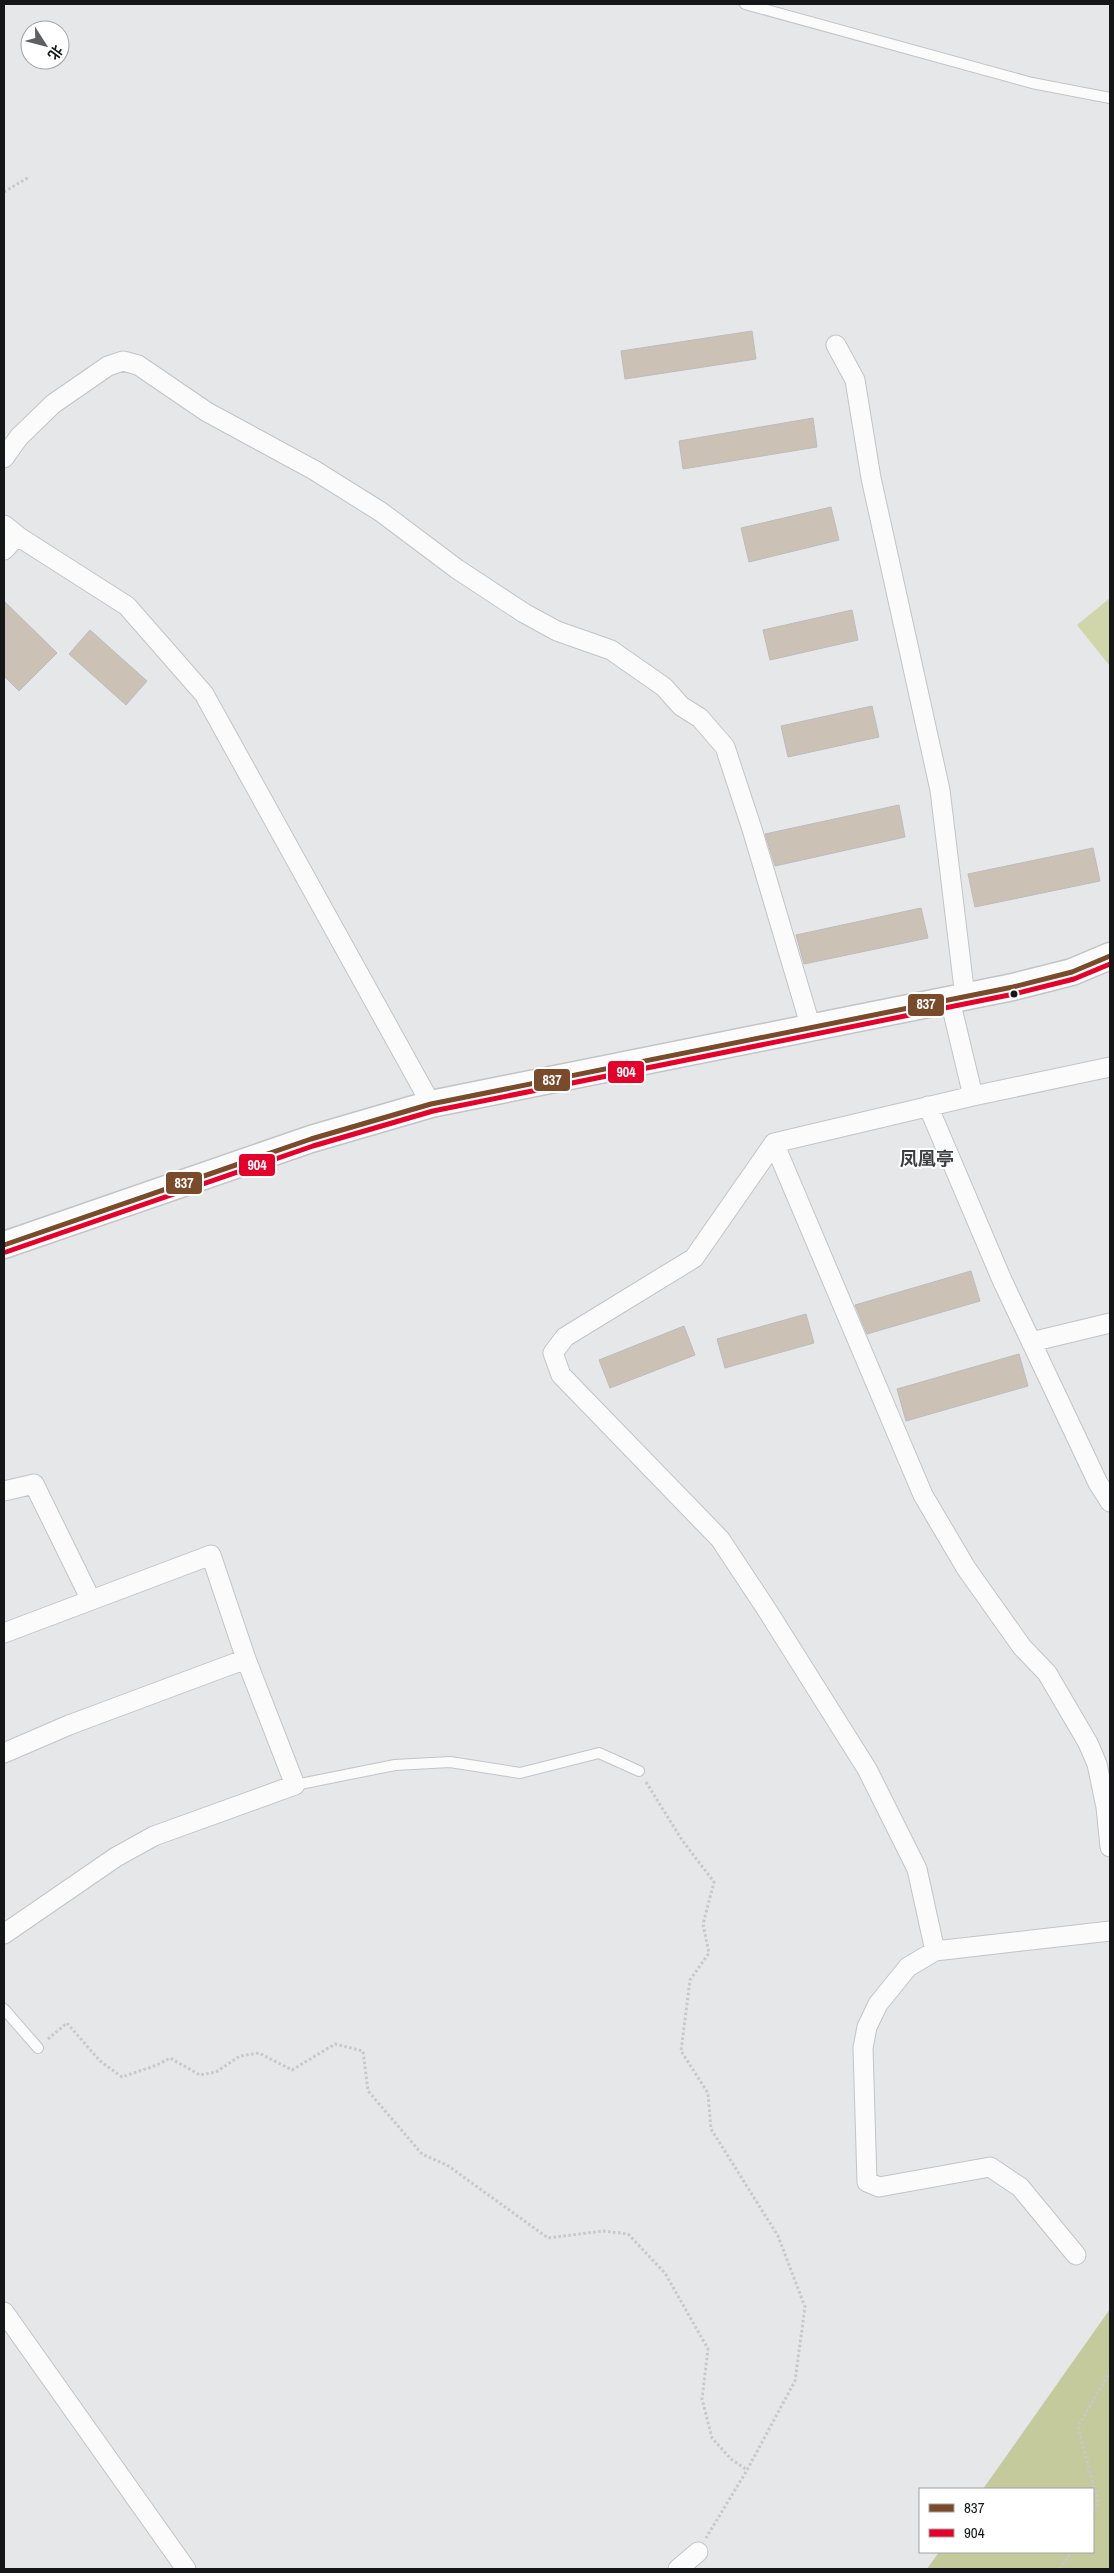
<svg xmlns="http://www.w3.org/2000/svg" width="1114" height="2573" font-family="'Archivo Narrow','Noto Sans SC',sans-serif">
  <rect width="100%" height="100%" fill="#e5e7e9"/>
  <path fill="#d0d6a9" d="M1110,598v68l-33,-41z"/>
  <path fill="#c5ca9d" d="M1110,2309v260h-183l12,-17h154v-63h-110z"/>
  <path fill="#ccc1b5" stroke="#bcbcbc" d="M752,331l4,28 -131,20 -4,-28z
    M813,418l4,29 -134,22 -4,-28z
    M831,507l8,33 -90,22 -8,-34z
    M4,601l53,52 -38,38 -15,-15z
    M852,610l6,30 -88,20 -7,-30z
    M90,630l57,51 -21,24 -57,-51z
    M872,706l7,31 -91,20 -7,-31z
    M899,805l6,32 -130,29 -10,-32z
    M1093,848l7,33 -125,26 -7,-33z
    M921,908l7,30 -124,26 -8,-29z
    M971,1271l9,30 -113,33 -12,-29z
    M806,1314l8,29 -89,25 -8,-29z
    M684,1326l11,29 -85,33 -11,-28z
    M1019,1354l9,32 -122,35 -9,-32z"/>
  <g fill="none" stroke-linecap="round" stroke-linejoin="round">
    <defs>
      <path id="lane" d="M745,4l287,79 78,15
        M295,1785l100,-20 55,-3 70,11 79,-20 40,18
        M4,2009l34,39"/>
      <path id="street" d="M836,345l19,35 16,98 69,312 25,207
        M4,458l15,-21 34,-33 55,-38 15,-5 15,4 69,47 107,58 67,42 76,57 67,44 33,18 54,19 53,37 17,19 19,12 25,29 27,82 59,199
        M4,525l15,12 108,69 77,88 227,410
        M4,550l13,-14
        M973,1096l137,-29
        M928,1106l74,174 96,203 12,19
        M774,1143l149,352 43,73 56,79 25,26 41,70 9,21 9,43 4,40
        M1031,1342l79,-19
        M4,1491l30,-7 57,116
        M4,1633l207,-78 35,104 49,126 -141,51 -38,21 -112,77
        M4,1753l65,-28 177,-66
        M935,1951l-18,-82 -50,-100 -100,-159 -47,-71 -159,-164 -8,-22 12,-16 129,-79 80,-115 199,-47 -23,-96
        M1076,2255l-56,-68 -30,-20 -111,20 -12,-5 -4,-134 4,-21 11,-23 30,-37 27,-16 175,-20
        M4,2312l182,257
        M678,2569l20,-17"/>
      <path id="secondary" d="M4,1245l307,-106 120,-35 582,-117 59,-15 38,-16"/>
    </defs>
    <use href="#lane" stroke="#c2c4c5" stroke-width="12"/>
    <use href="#street" stroke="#c2c4c5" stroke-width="21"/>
    <use href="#secondary" stroke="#c2c4c5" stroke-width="29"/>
    <path stroke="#c8c8c8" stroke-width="3" stroke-dasharray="2.5 2.5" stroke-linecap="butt" d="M4,192l25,-15
      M646,1782l36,58 32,42 -11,42 6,29 -19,27 -9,71 27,42 3,36 67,107 27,71 -10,74 -48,89 -41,68
      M48,2039l19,-16 33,38 22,16 35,-12 13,-7 30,17 16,-3 24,-16 19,-3 33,17 43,-26 28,7 5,40 54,63 25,11 101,73 55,-7 25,3 37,39 43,76 -6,50 10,39 19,21 16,11
      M1093,2516l5,-14 -20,-75 32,-56
      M1060,2569l11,-17"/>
    <use href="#lane" stroke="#fbfbfc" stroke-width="10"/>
    <use href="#street" stroke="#fbfbfc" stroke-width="19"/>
    <use href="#secondary" stroke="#fbfbfc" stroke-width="26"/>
    <defs>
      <path id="bus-1" d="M4,1245l307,-106 120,-35 582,-117 59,-15 38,-16"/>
      <path id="bus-2" d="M6,1252l307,-106 120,-35 581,-117 60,-15 36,-15"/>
    </defs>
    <use href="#bus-1" stroke="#fff" stroke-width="9"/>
    <use href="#bus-2" stroke="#fff" stroke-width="9"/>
    <use href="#bus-1" stroke="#7a4b2a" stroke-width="5"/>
    <use href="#bus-2" stroke="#e4002b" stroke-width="5"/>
  </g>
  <circle fill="#151617" stroke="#fff" stroke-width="2" cx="1014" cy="994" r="4.5"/>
  <g text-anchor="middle" stroke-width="4" stroke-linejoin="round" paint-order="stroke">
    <g font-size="18" font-weight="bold" fill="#3c3e41" stroke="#fff">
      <text x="927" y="1165">凤凰亭</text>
    </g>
  </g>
  <g stroke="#fff" stroke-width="2">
    <rect x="907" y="993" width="38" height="24" rx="5" fill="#7a4b2a"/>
    <rect x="607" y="1060" width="38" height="24" rx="5" fill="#e4002b"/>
    <rect x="533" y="1068" width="38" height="24" rx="5" fill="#7a4b2a"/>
    <rect x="238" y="1153" width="38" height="24" rx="5" fill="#e4002b"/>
    <rect x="165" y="1171" width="38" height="24" rx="5" fill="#7a4b2a"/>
  </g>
  <g font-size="14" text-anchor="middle" font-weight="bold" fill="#fff">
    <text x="926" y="1009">837</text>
    <text x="626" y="1077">904</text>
    <text x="552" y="1085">837</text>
    <text x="257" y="1170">904</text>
    <text x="184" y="1188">837</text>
  </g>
  <rect width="1114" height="2573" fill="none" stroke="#151617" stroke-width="10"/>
  <rect x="919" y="2488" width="175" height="65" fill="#ffffff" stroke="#a1a2a2"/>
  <rect x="929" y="2504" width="25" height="8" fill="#7a4b2a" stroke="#a1a2a2"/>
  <text x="964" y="2513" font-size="15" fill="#151617">837</text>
  <rect x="929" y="2529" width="25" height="8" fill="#e4002b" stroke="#a1a2a2"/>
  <text x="964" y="2538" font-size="15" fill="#151617">904</text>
  <g transform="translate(45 45) rotate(126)"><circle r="24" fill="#ffffff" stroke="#a1a2a2"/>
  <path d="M0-4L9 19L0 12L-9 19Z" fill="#5e5f60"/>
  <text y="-8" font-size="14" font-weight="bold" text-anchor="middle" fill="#151617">北</text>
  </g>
</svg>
